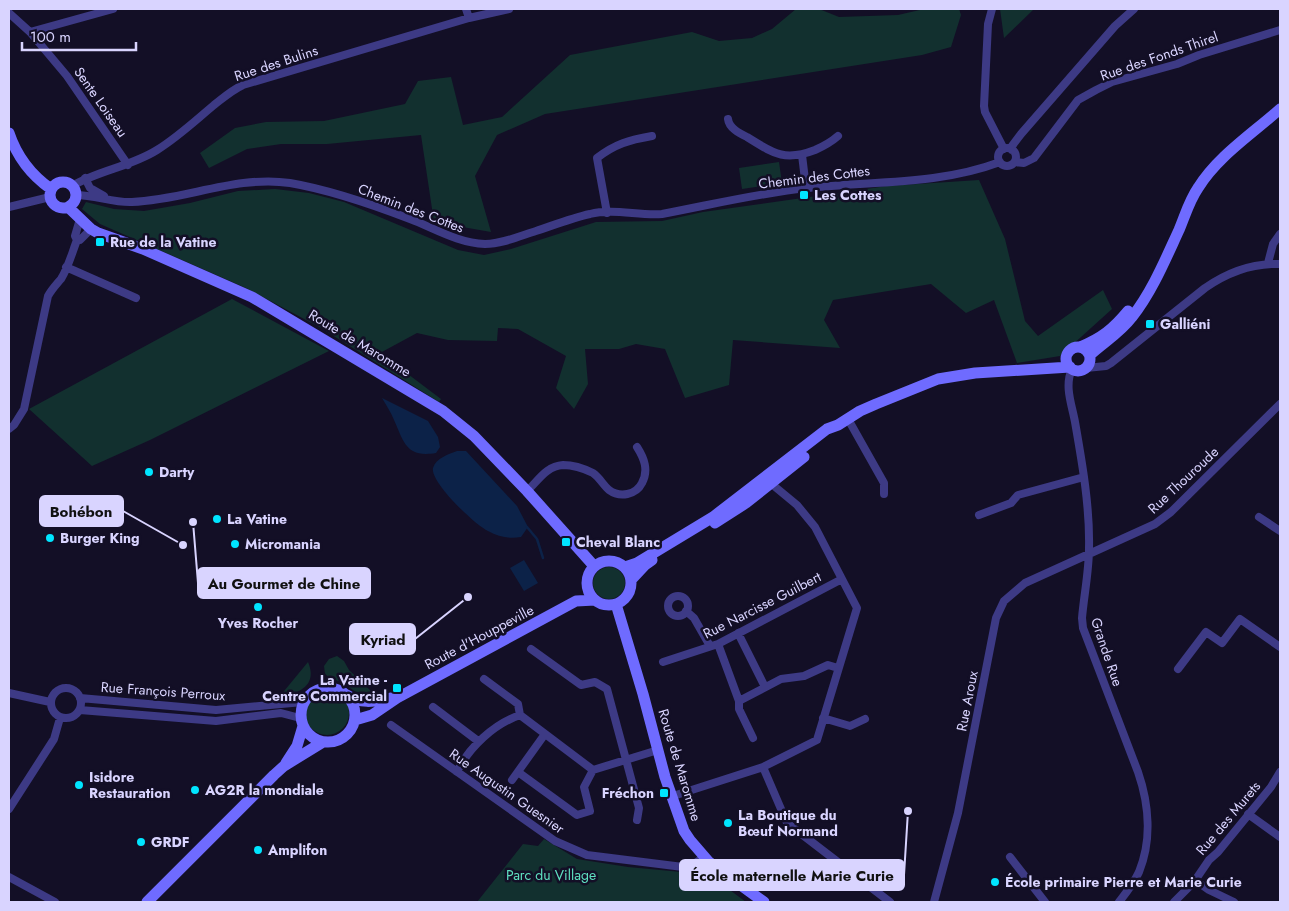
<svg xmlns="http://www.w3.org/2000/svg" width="1289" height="911" font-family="Jost,sans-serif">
  <rect width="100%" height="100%" fill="#130f26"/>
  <path fill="#12302f" d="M796,9h23l20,8 59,-2 26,-6h35l2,6 -10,32 -29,8 -377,59 -48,21 -22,41 16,56 -57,-10 -13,-87 -94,9h-46l-34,5 -38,19 -9,-15 35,-25 31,-6 58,-1 81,-17 13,-23 33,-4 12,48 39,-8 68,-62 122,-23 27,9 33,-3 20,-9z
    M1000,9h34l-30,29z
    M779,162l3,21 -40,6 -3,-21z
    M979,180l26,59 20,82 13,15 65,-46 9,19 -52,47 -43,7 -23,-63 -28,13 -35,-29 -98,16 -9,20 16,28 -107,-8 -4,45 -44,13 -20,-49 -29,-5 -17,5h-34l3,35 -14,25 -18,-21 10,-32 -48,-27 -20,-1 -1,13 -49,-1 -31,-7 -37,20 61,46 -2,3 -118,-74 -75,-40 -146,-64 -18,-15 4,-7 28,7 30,2 46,-8 48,-12 37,-2 34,4 35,9 114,48 26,5 27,-6 85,-27 66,-1 41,-9 184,-26z
    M232,299l97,52 -179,89 -58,26 -63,-57z
    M593 583a16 16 0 1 1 32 0a16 16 0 1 1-32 0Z
    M337,656l7,5 5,9 23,22 -1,3 -15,-3 -15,-10 -11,-4 -5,-4 -1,-8 5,-7z
    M308,662c10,23 -9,32 -28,34z
    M305 713a22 22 0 1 1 44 0a22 22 0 1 1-44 0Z
    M544,839l33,20 51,8 64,6 4,-1 15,10h8l27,20h-269l46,-58 15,2z"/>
  <path fill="#0c2248" d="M382,398l46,23 10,16 2,10 -4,6c-30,5 -32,-11 -42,-33 -3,-8 -8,-15 -12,-22z
    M457,451h9l51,55 11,21 -7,10c-12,2 -22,0 -33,-6 -13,-6 -58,-49 -55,-63 3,-10 16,-14 24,-17z
    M524,560l14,23 -14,8 -14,-23z"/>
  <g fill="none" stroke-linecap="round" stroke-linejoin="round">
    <path stroke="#0c2248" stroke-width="2.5" d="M527,527l10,12 6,19"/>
    <path stroke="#3d3a85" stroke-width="8" d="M466,9l3,9
      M992,9l-4,15 -4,82 1,6 19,37
      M9,13l21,19 37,44 61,89
      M30,32l83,-23
      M728,119c1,9 11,14 19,18 26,16 37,25 68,13 9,-4 15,-7 23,-14
      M998 157a9 9 0 1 1 18 0a9 9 0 1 1-18 0Z
      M1012,150v-4l9,-12 94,-108 19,-17
      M802,155l4,33
      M1015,162l9,1 10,-5 44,-58 18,-10 16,-8 65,-18 22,-9 81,-25
      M85,178l5,10 14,8
      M72,186c27,-16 58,-19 85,-36 21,-13 39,-30 57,-45 9,-7 18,-15 29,-20l226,-67 40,-9
      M76,195c19,0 38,8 56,7 53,-2 105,-27 158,-19 41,7 81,21 120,36 24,9 48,24 75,25 17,0 35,-8 51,-13 18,-6 36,-13 54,-17 23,-6 49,2 72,0 48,-9 97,-21 146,-26 64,-7 131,-3 192,-26
      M9,207l41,-10
      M607,213l-10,-55c18,-14 32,-18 55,-22
      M77,240h3l11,-11
      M1268,263l5,-19 7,-10
      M66,267l70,31
      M1086,368l20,-2 5,-3 94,-75c23,-16 47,-25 75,-24
      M1072,369c-8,17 0,36 3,53 7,40 15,85 14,126 0,23 -5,47 -7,70l1,10 55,144c11,32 14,68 1,100 -5,11 -13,21 -20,30
      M848,419l36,64v11
      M9,429l5,-4 10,-16 24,-113c4,-7 8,-11 13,-17 7,-11 11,-26 16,-39l-2,-4 5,-17
      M527,491c11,-10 19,-25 36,-26 10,0 22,4 30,8 7,5 10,12 16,17 11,8 27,5 33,-7 7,-13 2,-25 -5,-36
      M979,515l32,-12 7,-8 66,-18
      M1259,517l21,14
      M668 606a10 10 0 1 1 20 0a10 10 0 1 1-20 0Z
      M686,611l8,7 16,28
      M738,633l27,54
      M718,644l21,57
      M531,649l50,36 14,-3 12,7 32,119 -2,12
      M663,662l55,-18 124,-65
      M1178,669l28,-37 16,11 18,-24 40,28
      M484,679l34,25 2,11
      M51 703a15 15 0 1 1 30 0a15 15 0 1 1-30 0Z
      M9,693l41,9
      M80,698l136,12 87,-8
      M433,707l45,34
      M80,710l136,11 65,-8 19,5
      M823,718l27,8 15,-7
      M391,725l164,116 32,14 96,12 8,-1 13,-9
      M753,738l-14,-29v-8l42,-22 23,-3 24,-11 10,3
      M763,767l24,56 103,79
      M457,772c12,-25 37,-48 63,-57l73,55 65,-20
      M518,772l59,43 13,-4 -6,-24 9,-17
      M512,780l33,-46
      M673,796l90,-29 54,-27 40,-132 -42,-81 -18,-22 -29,-24
      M9,809l45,-70 6,-21
      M1248,814l32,23
      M1010,857l35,45
      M9,877l46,25
      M1195,880l14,10 25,12
      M934,902l24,-89 38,-195 8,-17 21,-18 130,-59 16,-12 109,-108
      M1174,902l20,-20 15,-22 9,-8 53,-65 9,-15"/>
    <path stroke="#6f6bff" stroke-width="11" d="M9,133c8,24 22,42 42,56
      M50 195a13 13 0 1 1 26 0a13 13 0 1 1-26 0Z
      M68,207l23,22 7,4 45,16 109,48 191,114 31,25 53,55 67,75
      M1066 359a12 12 0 1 1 24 0a12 12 0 1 1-24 0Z
      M1080,347c22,-9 33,-18 48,-36
      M1090,355c14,-13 30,-22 42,-38 20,-25 34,-59 47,-87 6,-14 10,-29 19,-42 20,-32 54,-54 82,-79
      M715,523l31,-20 58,-46
      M587 583a22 22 0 1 1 44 0a22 22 0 1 1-44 0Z
      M625,567l12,-4 76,-46 114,-88 11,-4 22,-14 16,-7 62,-25 37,-6 95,-6
      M631,580l14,-15 7,-5
      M616,604l27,90 22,83 19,54 6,9 19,22 55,40
      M301 715a27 27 0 1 1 54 0a27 27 0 1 1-54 0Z
      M347,695c15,10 29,6 45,3
      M355,720l17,-5 25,-17 179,-97 19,-1
      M286,763l11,-17 6,-20
      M147,902l127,-127 10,-9 39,-24"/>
  </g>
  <g fill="#00e5ff" stroke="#130f26" stroke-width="2">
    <rect x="799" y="190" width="10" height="10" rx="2.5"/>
    <rect x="95" y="237" width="10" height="10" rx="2.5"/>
    <rect x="1145" y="319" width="10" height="10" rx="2.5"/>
    <circle cx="149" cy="472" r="5"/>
    <circle cx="217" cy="519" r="5"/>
    <circle cx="50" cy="538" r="5"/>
    <rect x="561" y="537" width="10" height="10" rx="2.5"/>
    <circle cx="235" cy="544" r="5"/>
    <circle cx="258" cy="607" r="5"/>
    <rect x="392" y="683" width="10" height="10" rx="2.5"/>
    <circle cx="79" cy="785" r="5"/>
    <circle cx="195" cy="790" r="5"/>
    <rect x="659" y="788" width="10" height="10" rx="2.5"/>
    <circle cx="728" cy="823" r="5"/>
    <circle cx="141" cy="842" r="5"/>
    <circle cx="258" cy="850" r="5"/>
    <circle cx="995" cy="882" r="5"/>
  </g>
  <g text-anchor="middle" stroke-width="5" stroke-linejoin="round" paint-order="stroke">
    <g font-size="14" fill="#d9d4ff" stroke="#130f26">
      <text transform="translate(1159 56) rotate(-19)" y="5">Rue des Fonds Thirel</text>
      <text transform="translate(276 63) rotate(-18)" y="5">Rue des Bulins</text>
      <text transform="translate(101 102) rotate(55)" y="5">Sente Loiseau</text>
      <text transform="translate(814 177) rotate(-7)" y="5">Chemin des Cottes</text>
      <text transform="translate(411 208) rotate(21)" y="5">Chemin des Cottes</text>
      <text transform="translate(360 343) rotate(31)" y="5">Route de Maromme</text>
      <text transform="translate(1183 480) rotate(-43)" y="5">Rue Thouroude</text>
      <text transform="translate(762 605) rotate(-27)" y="5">Rue Narcisse Guilbert</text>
      <text transform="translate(479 637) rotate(-28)" y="5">Route d'Houppeville</text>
      <text transform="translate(1107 652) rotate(71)" y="5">Grande Rue</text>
      <text transform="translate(163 691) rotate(4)" y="5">Rue François Perroux</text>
      <text transform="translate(967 701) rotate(-79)" y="5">Rue Aroux</text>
      <text transform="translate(680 765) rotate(73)" y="5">Route de Maromme</text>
      <text transform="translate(507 791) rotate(35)" y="5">Rue Augustin Guesnier</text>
      <text transform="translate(1228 818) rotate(-50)" y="5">Rue des Murets</text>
    </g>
    <g font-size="14" font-weight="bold" fill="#d9d4ff" stroke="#130f26" text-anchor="start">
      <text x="814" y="200">Les Cottes</text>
      <text x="110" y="247">Rue de la Vatine</text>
      <text x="1160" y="329">Galliéni</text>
      <text x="159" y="477">Darty</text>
      <text x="227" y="524">La Vatine</text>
      <text x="60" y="543">Burger King</text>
      <text x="576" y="547">Cheval Blanc</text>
      <text x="245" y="549">Micromania</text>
      <text x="258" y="628" text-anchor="middle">Yves Rocher</text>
      <text x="387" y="685" text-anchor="end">La Vatine -<tspan x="387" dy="16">Centre Commercial</tspan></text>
      <text x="89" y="782">Isidore<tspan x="89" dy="16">Restauration</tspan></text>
      <text x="205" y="795">AG2R la mondiale</text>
      <text x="654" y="798" text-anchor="end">Fréchon</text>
      <text x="738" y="820">La Boutique du<tspan x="738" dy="16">Bœuf Normand</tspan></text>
      <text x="151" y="847">GRDF</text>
      <text x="268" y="855">Amplifon</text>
      <text x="1005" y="887">École primaire Pierre et Marie Curie</text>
    </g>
    <g font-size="14" fill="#5fe0c0" stroke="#130f26">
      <text x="551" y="880">Parc du Village</text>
    </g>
  </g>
  <path fill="none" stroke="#d9d4ff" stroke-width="2" d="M183 545L123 511M193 522L198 583M468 597L415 639M908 811L904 875"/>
  <g fill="#d9d4ff" stroke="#130f26" stroke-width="2">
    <circle cx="183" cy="545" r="5"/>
    <circle cx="193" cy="522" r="5"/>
    <circle cx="468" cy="597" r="5"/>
    <circle cx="908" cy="811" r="5"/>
  </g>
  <g fill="#d9d4ff" stroke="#d9d4ff" stroke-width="2">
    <rect x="40" y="496" width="83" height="30" rx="5"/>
    <rect x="198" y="568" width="172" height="30" rx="5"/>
    <rect x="350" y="624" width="65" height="30" rx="5"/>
    <rect x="680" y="860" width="224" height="30" rx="5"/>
  </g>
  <g font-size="15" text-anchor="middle" font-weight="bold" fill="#111">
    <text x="81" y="517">Bohébon</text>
    <text x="284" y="589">Au Gourmet de Chine</text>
    <text x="383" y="645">Kyriad</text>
    <text x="792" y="881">École maternelle Marie Curie</text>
  </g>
  <rect width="1289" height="911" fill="none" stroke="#d9d4ff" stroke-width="20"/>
  <path d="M22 42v8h114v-8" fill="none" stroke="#d9d4ff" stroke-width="2.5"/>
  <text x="30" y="42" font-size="15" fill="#d9d4ff" stroke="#130f26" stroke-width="4" paint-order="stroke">100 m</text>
</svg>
